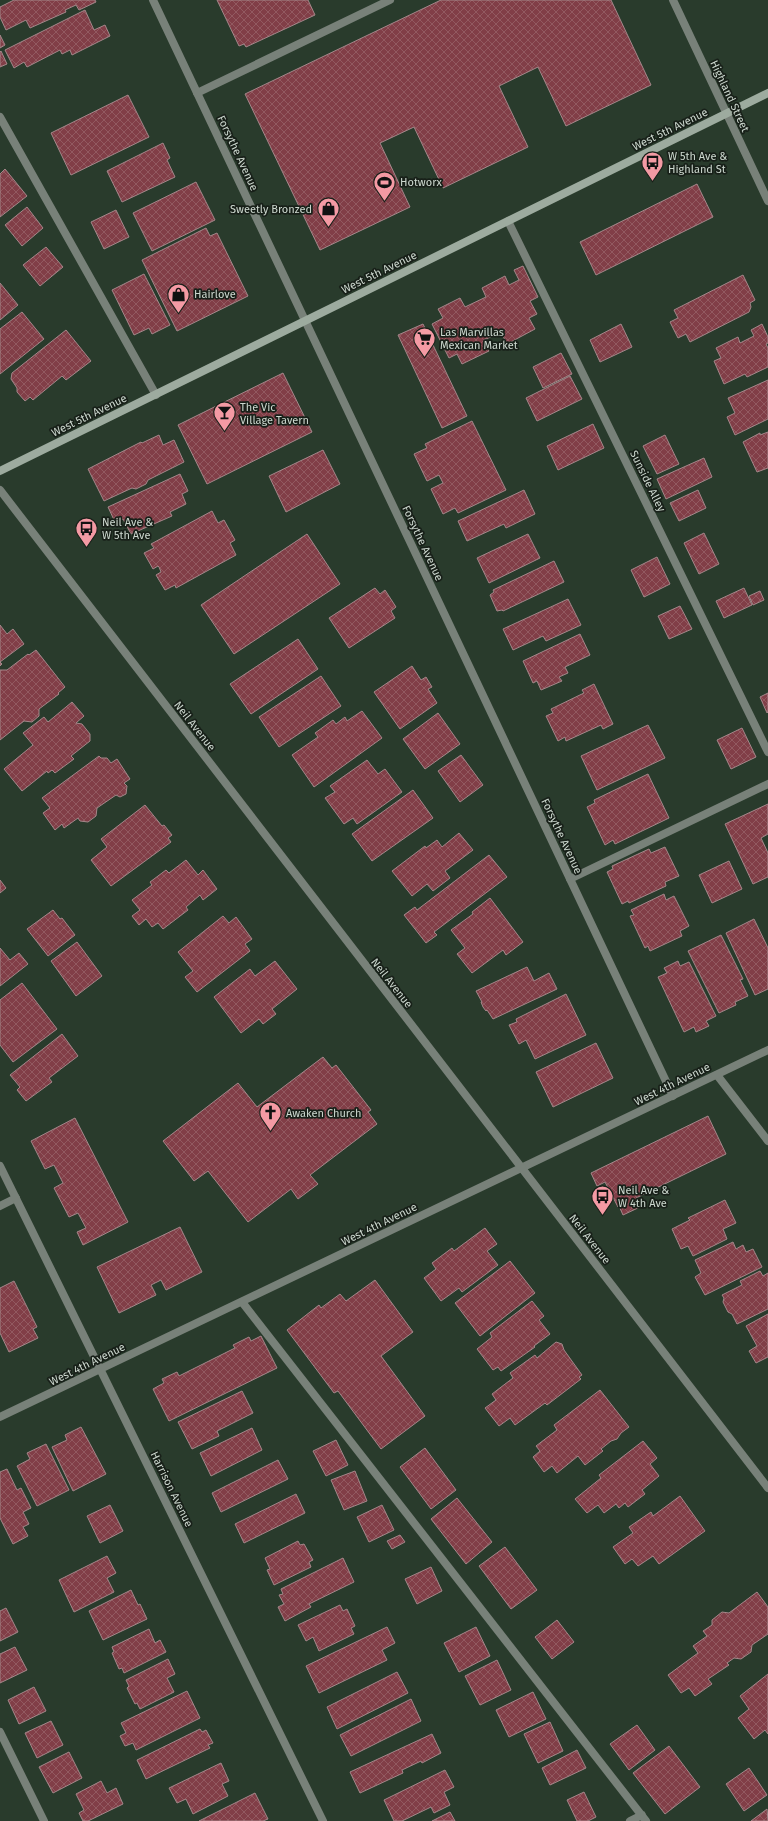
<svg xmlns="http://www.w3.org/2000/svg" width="768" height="1821" font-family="'Fira Sans',sans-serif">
  <defs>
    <pattern id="building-cross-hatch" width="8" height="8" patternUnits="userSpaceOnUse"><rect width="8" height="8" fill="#813e47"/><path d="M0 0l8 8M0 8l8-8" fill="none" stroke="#925960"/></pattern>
  </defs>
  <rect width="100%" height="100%" fill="#293b2c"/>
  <path fill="url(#building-cross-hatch)" stroke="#a4878a" d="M14,0h81l1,2 -17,8 -3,-5 -11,5 1,2 -36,16 -4,-8 -20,10 -6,-13v-10z
    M217,0h91l7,15 -69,32 -2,-3 -5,2z
    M441,0h170l40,85 -85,41 -28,-59 -39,19 29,61 -85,41 -29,-61 -34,16 30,64 -90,43 -75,-156z
    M85,10l9,20 11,-5 5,11 -38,19 -2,-5 -8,4 -2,-4 -33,17 -3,-5 -10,6 -9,-18z
    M0,35l5,10 -5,3z
    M1,51l6,13 -7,3v-15z
    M128,95l21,42 -78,38 -20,-42z
    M163,143l7,15 -3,2 8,17 -53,25 -15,-31z
    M5,169l22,27 -27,21v-43z
    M196,182l19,38 -63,31 -19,-38z
    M697,184l16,33 -117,58 -16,-33z
    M27,207l16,21 -21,18 -17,-21z
    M116,210l13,27 -25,12 -13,-27z
    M206,228l4,8 7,-3 31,63 -71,35 -35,-71z
    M46,247l17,20 -23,19 -17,-21z
    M523,266l15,31 -8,4 7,13 -8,4 6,11 -28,15 -6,-12 -17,8 5,11 -27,13 -5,-10 -8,4 -17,-34 11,-6 -5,-9 22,-11 5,9 21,-10 -4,-9 23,-12 4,9 10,-5 -5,-10z
    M144,274l26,51 -18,9 -3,-6 -15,7 -22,-45z
    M743,275l12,25 -5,3 1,4 -2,5 -59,30 -4,-8 -8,4 -8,-16 8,-4 -4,-8z
    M0,283l18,22 -18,15z
    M22,312l22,27 -44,35v-45z
    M423,324l44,92 -25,12 -44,-93z
    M621,324l11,23 -32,15 -10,-22z
    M762,324l6,13v6l-2,1 2,4v19l-21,10 -2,-3 -21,10 -10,-23 7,-3 -5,-10 22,-11 2,6 14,-7 -3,-6z
    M66,330l25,31 -25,19 -4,-4 -29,24 -3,-3 -5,4 -8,-9v-4l-6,-9 1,-6z
    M561,353l11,21 -29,14 -10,-21z
    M283,373l29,59 -105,52 -29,-59z
    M570,376l12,23 -45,22 -11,-23z
    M768,380v39l-33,16 -8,-18 8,-4 -7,-15z
    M472,421l34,69 -48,23 -3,-5 -12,6 -12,-25 12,-6 -4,-8 -12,6 -13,-27 13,-6 -2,-4z
    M593,424l11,24 -46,22 -11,-24z
    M768,432v36l-11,4 -14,-30 17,-9v2z
    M159,435l4,10 11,-5 10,22 -36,18 -2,4 -10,5 -4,-1 -28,13 -16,-32 53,-27 1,1z
    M665,435l14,29 -22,10 -14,-28z
    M323,450l17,34 -54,28 -17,-36z
    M704,458l8,19 -46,22 -9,-20z
    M180,474l8,17 -6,3 4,10 -16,8 2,4 -41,18 -8,-15 -8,3 -7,-15z
    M524,490l11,24 -29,14 -2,-4 -37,17 -9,-20z
    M698,490l8,18 -27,13 -9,-18z
    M212,511l6,12 6,-3 11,20 -5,3 6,12 -60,33 -1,-3 -10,5 -9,-15 5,-3 -2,-5 -1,-1 -5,3 -9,-16 10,-5 -3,-4z
    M704,533l15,31 -20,10 -15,-31z
    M307,534l33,50 -106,70 -33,-49z
    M528,534l12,24 -51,25 -12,-25z
    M657,557l13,27 -26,13 -13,-27z
    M554,561l10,21 -61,29 -1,-1 -5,1 -7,-16 4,-3 -1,-2z
    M375,588l5,6 5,-4 11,17 -5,4 4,7 -46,30 -20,-30z
    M744,588l8,17 -28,13 -8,-17z
    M760,591l4,9 -11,5 -4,-9z
    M568,599l13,26 -35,16 -3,-5 -30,14 -10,-21z
    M680,606l12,23 -23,10 -11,-23z
    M0,625l7,9 6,-5 11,15 -24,18 2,2 -2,2z
    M580,634l10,21 -25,12 3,6 -9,4 3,4 -21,9 -4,-9 -4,2 -10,-22z
    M298,639l20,30 -67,45 -21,-30z
    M36,650l29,37 -7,6 1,1 -20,15v7l-7,6 -8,-1 -24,19v-70h7l21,-16 1,1z
    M412,666l9,14 5,-3 6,10 -4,2 9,14 -37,26 -26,-37z
    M321,676l20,30 -62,41 -20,-30z
    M594,684l19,40 -10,5 -2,-4 -35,16 -1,-4 -7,4 -12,-25 7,-3 -2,-4 33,-16 -2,-3z
    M768,693v19l-1,1 -7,-16z
    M72,702l12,14 -8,7 6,1 8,10v7l-19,15 3,3 -19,14 -3,-3 -4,3 -1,-2 -25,20 -18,-22 29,-24 -10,-12 21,-16 4,5z
    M362,711l20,27 -68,49 -22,-32 26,-18 -3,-4 18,-13 3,4 9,-7 2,4z
    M438,713l22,31 -35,25 -22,-30z
    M648,725l17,33 -68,32 -16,-34z
    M742,728l14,29 -25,12 -14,-29z
    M461,755l22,30 -23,17 -22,-31z
    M99,756l2,2h6l4,5 6,-4 13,20 -6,4 3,3 -1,8 -6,3 -4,-2 -19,13 -1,8 -8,6 -8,-1 -2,-3 -14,10 -2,-4 -7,6 -12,-17 7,-5 -8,-10z
    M367,760l11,14 7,-5 17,23 -45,32 -4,-6 -9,6 -19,-26 10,-6 -5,-6z
    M648,774l21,44 -54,26 -2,-4 -8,5 -18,-38 8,-4 -1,-3z
    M413,790l20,28 -61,43 -20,-27z
    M768,804v30l-7,4 7,15v24l-15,7 -28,-60z
    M145,805l17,21 2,-1 8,10 -4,3 3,4 -60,44 -20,-26 16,-13 -6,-8z
    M459,833l14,17 -28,21 5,7 -17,13 -6,-7 -15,12 -20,-25 33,-25 1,2 11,-8 5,7z
    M665,847l14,29 -14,6 1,4 -37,17 -1,-2 -6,3 -15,-32 6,-3 -1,-3 37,-17 2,4z
    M489,855l18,22 -73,55 3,3 -11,8 -22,-28 11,-8 2,3z
    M186,860l12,15 5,-5 14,19 -14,11 -3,-5 -14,12 2,3 -25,19 -5,-6 -6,4 -6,-8 -7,6 -7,-9 8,-6 -8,-10 20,-15 -2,-3 16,-12 3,3z
    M729,861l13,28 -30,14 -13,-28z
    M0,880l6,8 -6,5z
    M664,894l2,6 8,-4 15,30 -9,5 2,5 -32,15 -2,-5 -3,2 -15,-32 4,-1 -3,-5z
    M490,898l33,44 -17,13 -3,-5 -31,23 -15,-19 8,-6 -14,-18 22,-16 -1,-2z
    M53,910l7,9 2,-1 13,17 -27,21 -21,-27z
    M223,916l6,7 7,-6 16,22 -7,5 5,7 -53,41 -12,-15 8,-6 -15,-19z
    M754,919l14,29v41l-13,6 -29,-62z
    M721,935l22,44 -3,1 8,16 -13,6 1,3 -17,8 -31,-62z
    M77,942l25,34 -26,20 -25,-35z
    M0,948l10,12 9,-7 9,11 -28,22z
    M275,961l22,28 -25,20 4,5 -13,10 -4,-5 -18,14 -27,-36 36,-28 5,7z
    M678,961l2,5 9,-4 27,54 -10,5 3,5 -13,6 -2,-5 -10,5 -26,-55 9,-4 -3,-5z
    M527,967l7,14 15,-8 8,16 -64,30 -6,-9 -1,1 -3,-4 -2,-5h1l-6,-11z
    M22,983l35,46 -44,33 -13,-17v-45z
    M566,994l20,41 -51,24 -9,-19 -7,4 -10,-19 8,-3 -1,-3z
    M62,1034l16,22 -29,22 3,4 -26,19 -9,-11 3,-3 -10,-12z
    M596,1043l17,35 -60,29 -17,-35z
    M323,1057l9,11 4,-3 35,45 -3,2 9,12 -67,51 8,9 -20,15 -7,-10 -43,33 -40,-51 -14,10 -31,-40 75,-58 19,24z
    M708,1116l18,38 -90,44 4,9 -17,8 -4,-9 -1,1 -13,-25 -8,4 -6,-13z
    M75,1118l53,104 -45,23 -6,-13 9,-4 -8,-15 -9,4 -15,-29 9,-5 -9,-18 -9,4 -14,-28z
    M725,1200l11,23 -13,6 4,10 -34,17 -5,-10 -7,3 -9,-20 18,-9 -2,-2z
    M180,1227l22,45 -36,18 -5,-10 -10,5 5,10 -37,18 -22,-46z
    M485,1228l12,16 -10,7 11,14 -36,27 -3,-4 -18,13 -17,-23 12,-9 -4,-6 20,-15 2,3z
    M733,1242l3,7 7,-4 3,7 7,-3 9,18 -57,28 -10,-18 6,-4 -6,-13z
    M510,1261l25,32 -55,43 -25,-33z
    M760,1271l3,5 5,-3v36l-31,15 -5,-10 -4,-2 -5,-10 1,-4 -2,-3 20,-10 -2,-4z
    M375,1280l38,52 -32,24 44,60 -44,33 -43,-58 -4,2 -47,-63 32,-25 2,3 19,-14 6,7z
    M14,1281l23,46 -4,2 5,9 -29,14 -9,-19v-45z
    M532,1301l12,15 -5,4 11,14 -16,12 1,1 -34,24 -3,-4 -5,3 -16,-21 15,-12 -2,-4z
    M768,1314v43l-12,6 -7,-12 8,-5 -11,-20z
    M261,1336l16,32 -108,53 -16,-32 11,-6 -2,-4 15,-7 2,4 56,-28 -2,-3 16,-8 2,4z
    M556,1342l6,2 2,6 18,25 -3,2 2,2 -34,26 -2,-2 -30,22 -5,-7 -11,8 -14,-18 11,-8 -4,-6 21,-16 -3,-5 25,-18 2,3z
    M600,1390l29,37 -8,6 -4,6 -6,2 -10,8 2,2 -18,14 -7,-9 -21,17 -5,-7 -8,6 -11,-15 7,-6 -4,-5 21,-16 -3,-5z
    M242,1391l11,22 -36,18 2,5 -27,13 -14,-27z
    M81,1427l25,47 -33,17 -21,-44 15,-7 -2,-5z
    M252,1428l10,22 -51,26 -11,-23z
    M336,1440l12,25 -22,11 -13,-25z
    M643,1441l14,17 -7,6 9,12 -17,14 3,4 -17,13 -3,-4 -6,5 -3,-4 -12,9 -6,-8 -11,8 -12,-14 26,-21 -2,-3z
    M46,1444l23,46 -32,16 -20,-40 13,-7 -3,-6z
    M425,1448l31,42 -25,19 -31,-42z
    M278,1460l10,19 -67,33 -9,-19z
    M7,1469l10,21 4,-2 10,20 -8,4 6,12 -6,3 5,9 -15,8 -13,-26v-46z
    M355,1471l12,30 -23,9 -13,-30z
    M296,1494l9,19 -61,30 -9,-19z
    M680,1496l25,35 -46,33 -6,-8 -15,10 -6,-7 -7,5 -12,-17 20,-14 -4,-6 22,-15 2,4z
    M457,1498l35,44 -26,22 -35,-45z
    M110,1505l13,26 -23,12 -13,-27z
    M382,1505l12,25 -25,12 -12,-25z
    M400,1535l5,7 -13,7 -5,-8z
    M298,1541l2,4 4,-1 9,16 -4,2 2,5 -37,18 -7,-15 3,-1 -5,-11z
    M505,1547l32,43 -26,19 -32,-43z
    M107,1556l9,17 -9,5 7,14 -40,20 -15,-32z
    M343,1558l11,24 -45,22 2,3 -26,14 -7,-14 6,-3 -5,-9 4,-1 -2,-5z
    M431,1567l11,24 -25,13 -12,-25z
    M131,1590l7,15 2,-1 7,15 -44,21 -14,-29z
    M757,1592l11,15v27l-16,11 -1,7 -10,7 -7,-1 -7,5 2,2 -21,14 4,5 -17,12 -6,-8 -8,5 -13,-18 30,-22 -5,-7 14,-10 -4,-5 9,-6v-5l10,-8 7,1z
    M340,1605l3,6 4,-2 8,17 -4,2 3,6 -35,17 -6,-14 -7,4 -8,-16z
    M6,1608l12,24 -18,9v-30z
    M557,1620l17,22 -22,17 -17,-22z
    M387,1627l8,16 -13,7 5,10 -68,33 -13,-27z
    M476,1627l14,29 -31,16 -15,-29z
    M149,1629l6,14 5,-3 6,12 -42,21 -2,-5 -3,1 -7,-16 2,-1 -2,-5z
    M15,1647l12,23 -27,13v-29z
    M168,1659l7,15 -8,4 7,14 -34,17 -3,-6 -2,1 -8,-16 2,-2 -3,-6z
    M497,1660l14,30 -31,15 -15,-29z
    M397,1672l11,21 -71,36 -10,-22z
    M768,1674v60l-3,-4 -11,9 -16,-21 11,-9 -9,-13z
    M34,1687l12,24 -27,13 -11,-24z
    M187,1691l13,27 -64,32 -3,-7 -8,3 -5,-10 6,-3 -5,-10z
    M533,1692l13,27 -37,18 -13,-27z
    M411,1699l10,22 -70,35 -11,-21z
    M51,1721l12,24 -26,13 -12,-25z
    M550,1722l13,29 -25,12 -14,-29z
    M637,1725l18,25 -26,20 -19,-26z
    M200,1729l2,3 4,-2 7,13 -5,2 2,3 -64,31 -9,-19z
    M432,1734l9,19 -19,10 -1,-2 -19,9 1,3 -43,20 -10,-21z
    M669,1746l31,41 -35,27 -32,-41z
    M577,1750l9,18 -36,17 -8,-17z
    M69,1752l13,26 -29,15 -14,-26z
    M221,1763l8,18 -7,3 6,12 -35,18 -7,-15 -9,4 -8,-15z
    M749,1768l18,27 -23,16 -18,-27z
    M445,1770l9,17 -10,5 6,13 -16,8 -3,-6 -29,14h-8l-10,-21z
    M101,1781l6,12 9,-5 7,16 -35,17h-5l-4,-8 5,-3 -8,-16z
    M584,1792l12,25 -8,4h-11l-10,-21z
    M255,1793l13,26 -5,2h-64z
    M767,1809l1,12h-17z
    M450,1812l5,9h-23z"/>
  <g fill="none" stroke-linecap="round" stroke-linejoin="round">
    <path stroke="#788179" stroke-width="8" d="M197,93l193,-93
      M0,117l156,278
      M508,221l260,531
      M570,879l198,-95
      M717,1075l51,66
      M0,1206l16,-8
      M242,1302l404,519
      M0,1732l44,89
      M630,1821l12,-6"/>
    <path stroke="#788179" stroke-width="8" d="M153,0l520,1096
      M673,0l95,201
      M0,1166l323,655
      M0,1417l768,-367"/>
    <path stroke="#788179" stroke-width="8" d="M0,490l768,998"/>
    <path stroke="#9dab9f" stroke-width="8" d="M0,471l768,-378"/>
  </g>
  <defs>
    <symbol id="bus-pin" viewBox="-11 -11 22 30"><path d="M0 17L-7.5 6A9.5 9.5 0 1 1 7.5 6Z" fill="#f49aa4" stroke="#182019"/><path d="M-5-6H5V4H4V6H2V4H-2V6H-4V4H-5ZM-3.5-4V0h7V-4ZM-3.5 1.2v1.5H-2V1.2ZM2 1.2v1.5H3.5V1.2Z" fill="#111"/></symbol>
    <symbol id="stadium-pin" viewBox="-11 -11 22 30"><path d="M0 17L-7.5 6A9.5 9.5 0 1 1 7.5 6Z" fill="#f49aa4" stroke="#182019"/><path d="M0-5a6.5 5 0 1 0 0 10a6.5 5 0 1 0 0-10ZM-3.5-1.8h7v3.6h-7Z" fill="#111"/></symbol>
    <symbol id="shop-pin" viewBox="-11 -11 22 30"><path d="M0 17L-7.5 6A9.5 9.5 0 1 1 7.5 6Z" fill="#f49aa4" stroke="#182019"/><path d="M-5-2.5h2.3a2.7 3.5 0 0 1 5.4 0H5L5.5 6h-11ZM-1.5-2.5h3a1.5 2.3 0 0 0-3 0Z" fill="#111"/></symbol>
    <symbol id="supermarket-pin" viewBox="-11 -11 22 30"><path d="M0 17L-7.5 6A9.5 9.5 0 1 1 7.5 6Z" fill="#f49aa4" stroke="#182019"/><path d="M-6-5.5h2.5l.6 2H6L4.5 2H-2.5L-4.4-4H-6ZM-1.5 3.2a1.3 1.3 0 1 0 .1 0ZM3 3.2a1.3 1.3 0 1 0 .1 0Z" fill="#111"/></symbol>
    <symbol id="bar-pin" viewBox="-11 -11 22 30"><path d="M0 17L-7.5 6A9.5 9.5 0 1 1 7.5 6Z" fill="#f49aa4" stroke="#182019"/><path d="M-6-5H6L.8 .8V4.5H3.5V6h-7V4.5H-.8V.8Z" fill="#111"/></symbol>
    <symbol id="church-pin" viewBox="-11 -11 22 30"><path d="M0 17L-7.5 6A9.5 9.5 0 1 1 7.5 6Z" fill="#f49aa4" stroke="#182019"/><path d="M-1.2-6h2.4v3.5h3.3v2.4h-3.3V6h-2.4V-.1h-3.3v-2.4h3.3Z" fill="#111"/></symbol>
  </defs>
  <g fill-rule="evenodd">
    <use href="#bus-pin" x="640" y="150" width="25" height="34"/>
    <use href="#stadium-pin" x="372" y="170" width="25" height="34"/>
    <use href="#shop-pin" x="316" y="196" width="25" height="34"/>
    <use href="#shop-pin" x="166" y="282" width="25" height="34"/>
    <use href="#supermarket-pin" x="412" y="326" width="25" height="34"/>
    <use href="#bar-pin" x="212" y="400" width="25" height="34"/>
    <use href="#bus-pin" x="74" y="516" width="25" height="34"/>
    <use href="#church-pin" x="258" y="1100" width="25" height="34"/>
    <use href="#bus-pin" x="590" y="1184" width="25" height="34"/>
  </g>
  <g text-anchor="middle" stroke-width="3.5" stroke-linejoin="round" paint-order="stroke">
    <g font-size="11" fill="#cdd8cf" stroke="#182019">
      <text transform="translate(730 96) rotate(65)" y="4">Highland Street</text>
      <text transform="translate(670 129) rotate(-26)" y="4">West 5th Avenue</text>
      <text transform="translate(238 153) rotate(65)" y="4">Forsythe Avenue</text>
      <text transform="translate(379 272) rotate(-26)" y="4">West 5th Avenue</text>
      <text transform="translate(89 415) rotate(-26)" y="4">West 5th Avenue</text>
      <text transform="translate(648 481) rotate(64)" y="4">Sunside Alley</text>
      <text transform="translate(423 543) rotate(65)" y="4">Forsythe Avenue</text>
      <text transform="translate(195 726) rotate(52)" y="4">Neil Avenue</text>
      <text transform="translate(562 836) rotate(65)" y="4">Forsythe Avenue</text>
      <text transform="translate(392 983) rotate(52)" y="4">Neil Avenue</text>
      <text transform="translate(672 1084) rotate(-26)" y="4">West 4th Avenue</text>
      <text transform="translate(379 1224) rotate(-26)" y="4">West 4th Avenue</text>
      <text transform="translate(590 1239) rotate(52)" y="4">Neil Avenue</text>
      <text transform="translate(87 1364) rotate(-26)" y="4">West 4th Avenue</text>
      <text transform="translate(172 1489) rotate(64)" y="4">Harrison Avenue</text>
    </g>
    <g font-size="11" fill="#cdd8cf" stroke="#182019" text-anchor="start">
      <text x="668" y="160">W 5th Ave &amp;<tspan x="668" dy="13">Highland St</tspan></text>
      <text x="400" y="186">Hotworx</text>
      <text x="312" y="213" text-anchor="end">Sweetly Bronzed</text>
      <text x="194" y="298">Hairlove</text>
      <text x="440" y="336">Las Marvillas<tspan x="440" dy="13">Mexican Market</tspan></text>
      <text x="240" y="411">The Vic<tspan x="240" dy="13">Village Tavern</tspan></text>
      <text x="102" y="526">Neil Ave &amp;<tspan x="102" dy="13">W 5th Ave</tspan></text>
      <text x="286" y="1117">Awaken Church</text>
      <text x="618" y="1194">Neil Ave &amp;<tspan x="618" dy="13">W 4th Ave</tspan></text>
    </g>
  </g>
</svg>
